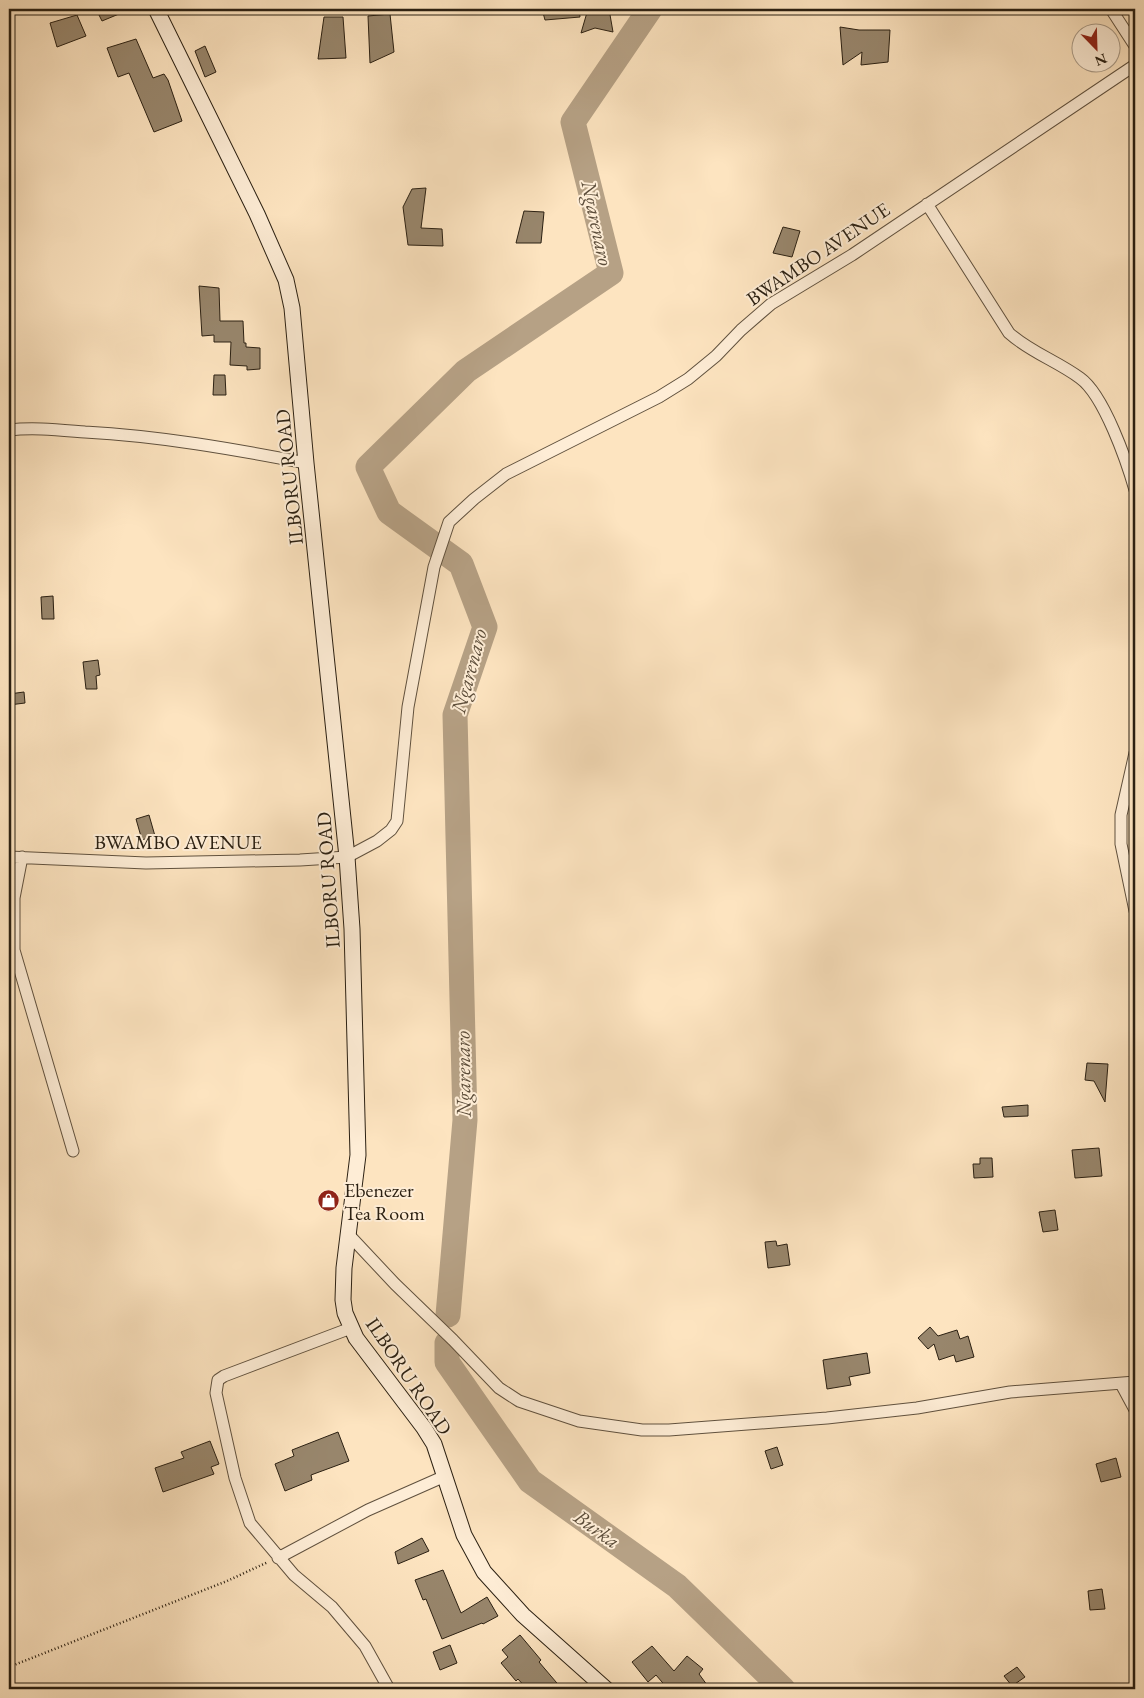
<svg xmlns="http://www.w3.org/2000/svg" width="1144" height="1698" font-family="'EB Garamond',serif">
  <rect width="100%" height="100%" fill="#fde4c0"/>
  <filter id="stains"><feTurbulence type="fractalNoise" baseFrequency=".004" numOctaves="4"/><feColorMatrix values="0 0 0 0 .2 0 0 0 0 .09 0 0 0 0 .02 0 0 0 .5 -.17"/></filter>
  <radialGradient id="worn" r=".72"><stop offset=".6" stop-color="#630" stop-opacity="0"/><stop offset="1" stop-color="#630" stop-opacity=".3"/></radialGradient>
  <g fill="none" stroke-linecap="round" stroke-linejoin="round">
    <path stroke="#b6a185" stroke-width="25" d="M448,1315l17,-195 -10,-405 30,-88 -24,-63 -72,-52 -21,-45 98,-96 145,-98 -38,-151 77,-113
      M447,1343v19l83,119 147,105 106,103"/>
  </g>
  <path fill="#98866c" stroke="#2b2012" d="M96,9h35l-29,12z
    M542,9h37l1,8 -35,3z
    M588,9h21l4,23 -18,-4 -14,5z
    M390,14l4,38 -24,11 -2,-47z
    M77,15l9,21 -29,11 -7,-24z
    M324,17h19l3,41 -28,1z
    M840,27l19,3h31l-2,32 -27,3 1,-13 -19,13z
    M136,39l17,39 11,-4 4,6 14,41 -28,11 -25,-59 -11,4 -11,-29z
    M205,46l11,26 -11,5 -10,-26z
    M426,188l-5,40 21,1 1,17 -35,-1 -5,-38 9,-18z
    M524,211l20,1 -3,31h-25z
    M783,227l17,4 -8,26 -19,-4z
    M199,286l20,2 1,33h23l1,22h2v4l14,1v21l-13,1v-4l-17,-1 1,-23h-17v-7l-12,1z
    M214,375h11l1,20h-13z
    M53,596l1,23h-12l-1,-22z
    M98,660l2,15 -4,1 1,13h-11l-3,-27z
    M24,692l1,11 -16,2v-11z
    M149,815l6,21 -13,4 -6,-21z
    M1087,1063l21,1 -3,38 -11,-21 -9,-1z
    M1028,1105v11l-24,1 -2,-10z
    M1099,1148l3,28 -27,2 -3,-28z
    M980,1158h12l1,19 -19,1 -1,-14h7z
    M1055,1210l3,20 -15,2 -4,-20z
    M776,1241l1,5 10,-2 3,21 -22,3 -3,-26z
    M930,1327l8,9 19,-6 3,9 8,-3 6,21 -18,5 -2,-7 -15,5 -5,-16 -6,5 -10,-11z
    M867,1353l3,20 -21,4 2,8 -24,4 -4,-29z
    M338,1432l11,29 -38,14 1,5 -27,11 -10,-27 19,-8 -2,-6z
    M210,1441l9,23 -8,3 3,7 -51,18 -8,-24 29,-10 -3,-6z
    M777,1447l6,18 -12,4 -6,-18z
    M1116,1458l5,19 -20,5 -5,-18z
    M422,1538l7,13 -31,13 -3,-12z
    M443,1570l18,43 26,-16 11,19 -15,8 -1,-1 -40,16 -16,-40 -3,1 -8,-20z
    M1102,1589l3,20 -15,1 -2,-19z
    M520,1635l21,25 -2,2 23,27h-35l-9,-10 -2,2 -15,-18 7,-6 -6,-7z
    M450,1645l7,18 -17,7 -7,-18z
    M652,1646l22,25 13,-15 16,13 -4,5 11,15h-42l-12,-14 -8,7 -16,-20z
    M1017,1667l8,10 -13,9 -8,-10z"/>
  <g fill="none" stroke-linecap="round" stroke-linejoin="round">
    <defs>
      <path id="street" d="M1111,9l24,37
        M927,204l82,129c21,19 48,28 71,45 24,17 47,84 55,112
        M9,430c25,-3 51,0 76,2 75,4 148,17 221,31
        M1135,753l-14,62v29l14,67
        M9,857l137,6 154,-3 47,-3 30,-16 14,-11 6,-9 11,-114 26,-140 15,-45 25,-23 32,-25 153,-77 29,-18 28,-23 25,-26 30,-26 81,-49 283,-190
        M22,857l-8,41v52l59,201
        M349,1235l46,49 58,56 46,48 20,13 60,20 63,9h27l158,-12 90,-10 93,-16 125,-10
        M351,1328l-127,48 -6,4 -2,13 19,85 15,45 44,52 38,32 33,39 24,43
        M1121,1384l14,26
        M278,1558l90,-48 77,-34"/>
      <path id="secondary" d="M156,9l101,205 29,66 6,28 14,155 41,394 5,72 6,226 -14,113 -1,32 2,13 11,25 68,90 10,16 30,91 20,37 39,43 83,74"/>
    </defs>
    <use href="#street" stroke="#60513e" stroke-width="13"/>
    <use href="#secondary" stroke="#2b2012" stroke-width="17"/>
    <path stroke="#2b2012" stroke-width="2.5" stroke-dasharray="1 2.5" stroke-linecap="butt" d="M9,1667l218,-86 41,-19"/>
    <use href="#street" stroke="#feedd6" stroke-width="11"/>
    <use href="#secondary" stroke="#feedd6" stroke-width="15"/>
  </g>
  <defs>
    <symbol id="shop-disc" viewBox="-11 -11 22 22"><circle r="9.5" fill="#8f2418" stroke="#feedd6"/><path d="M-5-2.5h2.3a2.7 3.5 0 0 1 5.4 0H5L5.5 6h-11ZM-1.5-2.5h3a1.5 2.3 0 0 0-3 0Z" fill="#fff"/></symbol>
  </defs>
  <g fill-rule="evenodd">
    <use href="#shop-disc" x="316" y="1188" width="25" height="25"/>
  </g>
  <g text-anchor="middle" stroke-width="4" stroke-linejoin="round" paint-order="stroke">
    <g font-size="20" fill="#2b2012" stroke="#feedd6">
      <text transform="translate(818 254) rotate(-34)" y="7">BWAMBO AVENUE</text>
      <text transform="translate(289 477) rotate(-96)" y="7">ILBORU ROAD</text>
      <text x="178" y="849">BWAMBO AVENUE</text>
      <text transform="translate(328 880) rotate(-94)" y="7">ILBORU ROAD</text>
      <text transform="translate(409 1376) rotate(56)" y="7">ILBORU ROAD</text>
    </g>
    <g font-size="20" fill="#2b2012" stroke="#feedd6" text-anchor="start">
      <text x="344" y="1197">Ebenezer<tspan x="344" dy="23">Tea Room</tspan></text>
    </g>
    <g font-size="21" font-style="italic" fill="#5c4d3a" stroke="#feedd6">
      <text transform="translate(597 223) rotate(78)" y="7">Ngarenaro</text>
      <text transform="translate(469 671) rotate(-75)" y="7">Ngarenaro</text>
      <text transform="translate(463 1074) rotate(-91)" y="7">Ngarenaro</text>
      <text transform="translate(597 1529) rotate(36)" y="7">Burka</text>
    </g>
  </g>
  <rect width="1144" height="1698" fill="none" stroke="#fde4c0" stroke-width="30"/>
  <rect x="10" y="10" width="1124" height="1678" fill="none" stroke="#2b2012" stroke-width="2.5"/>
  <rect x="15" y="15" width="1114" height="1668" fill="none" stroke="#2b2012"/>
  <g transform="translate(1096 48) rotate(157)"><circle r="24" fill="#feedd6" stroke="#aa9b88"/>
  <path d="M0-4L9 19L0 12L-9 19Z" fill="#8f2418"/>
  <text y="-8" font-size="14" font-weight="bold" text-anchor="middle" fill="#2b2012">N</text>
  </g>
  <rect width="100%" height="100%" filter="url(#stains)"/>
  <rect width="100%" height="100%" fill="url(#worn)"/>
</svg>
